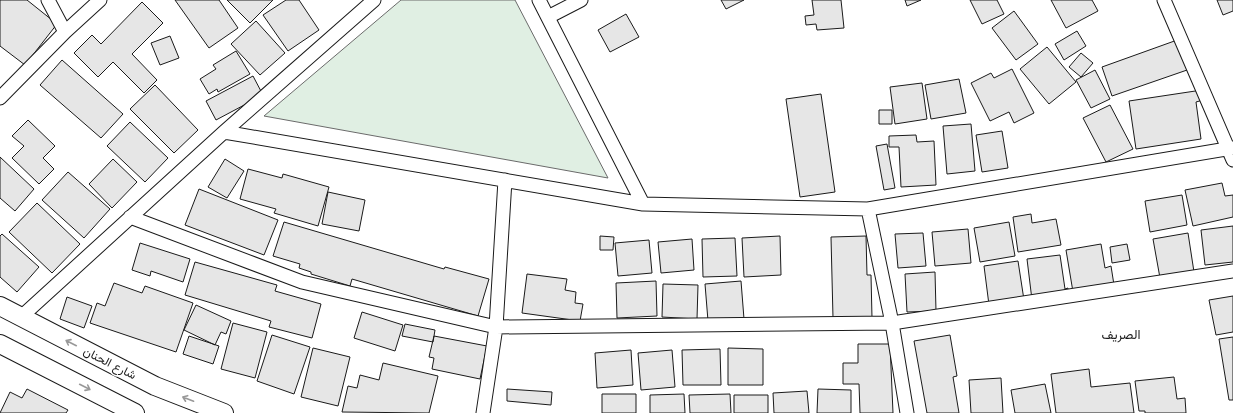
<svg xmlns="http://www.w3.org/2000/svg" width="1233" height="413" font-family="Jost,Vazirmatn,sans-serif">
  <rect width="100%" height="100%" fill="#fff"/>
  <path fill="#e0efe3" stroke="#6a6a6a" d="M401,0h114l93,178 -344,-62z"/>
  <path fill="#e6e6e6" stroke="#1a1a1a" d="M0,0h27l30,24 -32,41 -25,-19z
    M175,0h44l19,28 -29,20z
    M227,0h46l-23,23z
    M286,0h13l20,30 -31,21 -25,-36z
    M721,0h23l-18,9z
    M812,0h29l3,28 -27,2 -1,-6 -10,1 -1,-9 9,-1z
    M905,0h16l-14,6z
    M970,0h27l7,14 -22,10z
    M1051,0h41l6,11 -32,17z
    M1217,0h16v11l-10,4z
    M142,2l21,21 -31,31 25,26 -13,13 -31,-31 -15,15 -24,-24 18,-18 9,9z
    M1014,11l24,33 -22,16 -24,-32z
    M626,14l13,23 -29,15 -12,-22z
    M256,21l29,32 -25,22 -29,-31z
    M1077,31l9,15 -22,14 -9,-16z
    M170,36l9,22 -19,7 -9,-22z
    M1180,39l10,30 -78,27 -10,-29z
    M1047,47l29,35 -27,22 -29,-35z
    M236,51l14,23 -32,18 -1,-3 -8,5 -9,-15 16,-10 -3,-4z
    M1081,53l12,10 -12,14 -12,-10z
    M62,60l61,54 -22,24 -61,-53z
    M1012,69l22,44 -20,10 -5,-11 -19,9 -19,-38 20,-10 3,5z
    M1095,70l15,29 -19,9 -15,-28z
    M253,76l10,19 -47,25 -10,-19z
    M959,79l7,34 -35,6 -6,-34z
    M922,83l5,36 -32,5 -5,-37z
    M155,85l43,45 -24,23 -44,-44z
    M1202,90l1,10 -7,2 5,37 -65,10 -7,-48z
    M821,94l14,98 -35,5 -14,-98z
    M1110,105l23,44 -27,13 -23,-44z
    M879,110h13v14h-13z
    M28,120l27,26 -12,12 11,11 -15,15 -27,-26 12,-12 -12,-10z
    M130,122l38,36 -23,24 -38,-36z
    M971,124l4,47 -28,3 -4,-48z
    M1002,131l6,37 -26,4 -6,-37z
    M916,135l1,7 17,-1 2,44 -35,2 -2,-40h-10v-11z
    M887,144l8,44 -11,2 -8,-44z
    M0,157l34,32 -19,22 -15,-13z
    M113,159l24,23 -25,26 -23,-24z
    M225,159l19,12 -17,27 -19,-11z
    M248,169l34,9 1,-4 46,13 -11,39 -44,-13 2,-4 -36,-10z
    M68,172l42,37 -26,29 -42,-38z
    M1222,183l3,13 8,-1v22l-40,9 -8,-36z
    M199,189l79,31 -14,35 -79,-30z
    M328,192l37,8 -6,31 -37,-7z
    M1182,195l5,30 -37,7 -5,-31z
    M37,203l43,41 -28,29 -43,-41z
    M1031,214l1,9 24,-4 5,26 -43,7 -5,-35z
    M284,222l160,47 1,-2 44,12 -11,37 -126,-37 -2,7 -39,-12v-2l-12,-4 1,-4 -27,-8z
    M1009,222l6,34 -35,6 -6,-34z
    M1233,226v36l-28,3 -4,-35z
    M968,229l3,34 -36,3 -3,-34z
    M923,233l3,33 -28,2 -3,-34z
    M1188,233l6,39 -34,6 -7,-39z
    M2,234l37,33 -22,25 -17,-15v-41z
    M600,236l14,1 -1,13h-13z
    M780,236l1,39 -37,2 -2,-39z
    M866,236l1,39h4l1,43h-39l-2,-81z
    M735,238l2,38 -34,1 -1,-38z
    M692,239l2,31 -33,3 -3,-31z
    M649,240l3,33 -34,3 -3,-33z
    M140,243l50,16 -7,23 -32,-11 -1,5 -18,-6z
    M1101,244l4,24 6,-2 3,19 -41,7 -7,-42z
    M1127,244l3,16 -18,3 -2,-16z
    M1060,255l5,34 3,-1v7l-36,5 -5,-41z
    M1018,261l6,39 -35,5 -5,-39z
    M195,262l82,23 -2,6 46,13 -9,34 -43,-11 2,-6 -86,-26z
    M935,272l1,39 -29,1 -2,-38z
    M527,274l40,5 -2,11 11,2 -1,11 8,1 -3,17 -58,-8z
    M656,281l1,35 -40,2 -1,-35z
    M741,281l3,38 -36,2 -3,-37z
    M114,283l28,10 3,-7 48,17 -17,49 -86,-29 7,-20 8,3z
    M663,284l35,1 -1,34 -35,-2z
    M1233,296v36l-17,3 -7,-35z
    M67,297l25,9 -8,22 -24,-9z
    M196,305l35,16 -5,13 -5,-2 -6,13 -31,-15z
    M362,312l41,13 -8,26 -41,-13z
    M233,323l34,9 -12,46 -34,-9z
    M405,324l30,6 -2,12 -31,-6z
    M272,335l38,12 -16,47 -37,-13z
    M950,335l7,41 -4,1 6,36h-32l-13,-72z
    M189,336l30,10 -6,18 -30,-10z
    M434,336l53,10 -7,33 -48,-10 2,-11 -5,-1z
    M1233,337v63h-4l-10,-61z
    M858,344h32l3,69h-33l-1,-29h-16v-21h15z
    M313,348l37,9 -12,49 -37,-9z
    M728,348l35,1v36h-35z
    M720,349l1,36h-38l-1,-35z
    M631,350l2,35 -36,3 -2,-35z
    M672,350l3,37 -34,3 -3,-37z
    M383,363l55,13 -9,37 -87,-1 6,-26 9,2 3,-13 19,5z
    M1089,369l2,18 39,-4 4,30h-78l-5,-39z
    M1174,377l3,22 8,-1 1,15h-41v-2h-6l-4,-30z
    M1001,378l2,35h-32l-2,-33z
    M1045,384l6,29h-36l-4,-23z
    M27,389l41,21 -2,3h-66l10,-21 12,6z
    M507,389l45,3 -1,13 -44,-4z
    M818,389l33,1v23h-34z
    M807,391l2,22h-35l-1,-20z
    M602,394h34v19h-34z
    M684,394l1,19h-35v-18z
    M730,394l1,19h-41l-1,-18z
    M734,395h34v18h-34z"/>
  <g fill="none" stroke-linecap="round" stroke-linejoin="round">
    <defs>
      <path id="street" d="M48,0l17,32
        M539,0l104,204
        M1164,0l69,160
        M548,17l33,-17
        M0,98l65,-66 35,-32
        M224,132l419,72 225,5 365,-61
        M868,209l24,114 15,90
        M130,217l172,65 194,45 396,-4 341,-52
        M21,317l203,-185 150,-132
        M483,413l13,-86 9,-147"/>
      <path id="secondary" d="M0,306l155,80 69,27
        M0,344l135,69"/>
    </defs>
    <use href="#street" stroke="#1a1a1a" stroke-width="15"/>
    <use href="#secondary" stroke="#1a1a1a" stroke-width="20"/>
    <use href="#street" stroke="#fff" stroke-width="13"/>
    <use href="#secondary" stroke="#fff" stroke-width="18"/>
  </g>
  <defs><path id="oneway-shaft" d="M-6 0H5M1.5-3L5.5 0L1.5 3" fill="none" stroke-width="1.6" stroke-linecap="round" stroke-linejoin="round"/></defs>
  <g stroke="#989898">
    <use href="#oneway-shaft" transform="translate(71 343) rotate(-153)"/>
    <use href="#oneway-shaft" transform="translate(85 387) rotate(27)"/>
    <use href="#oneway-shaft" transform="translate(188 399) rotate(-159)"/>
  </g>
  <g text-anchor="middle" stroke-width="3" stroke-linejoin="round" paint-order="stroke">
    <g font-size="12" fill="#1a1a1a" stroke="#fff">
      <text transform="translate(110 363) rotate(27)" y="4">شارع الحنان</text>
    </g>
    <g font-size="13" fill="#1a1a1a" stroke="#fff">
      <text x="1121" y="339">الصريف</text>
    </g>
  </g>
</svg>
